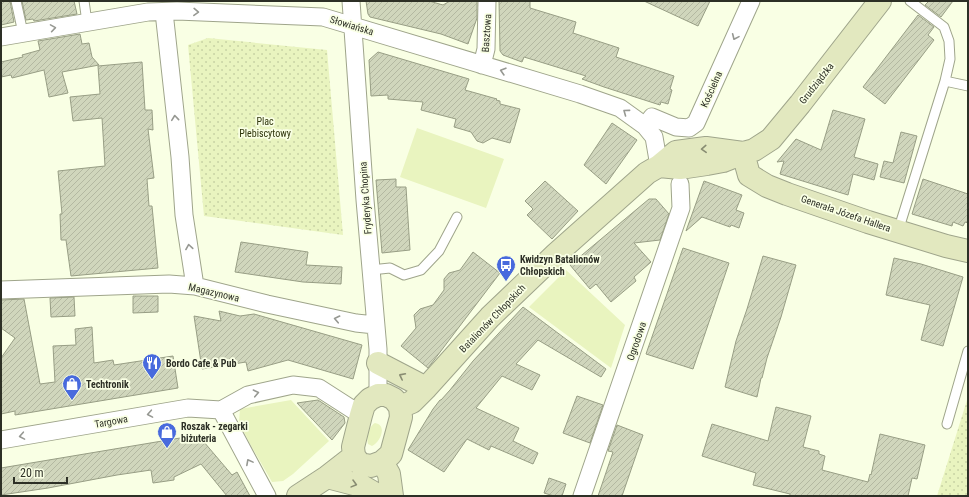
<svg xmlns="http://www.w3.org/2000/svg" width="969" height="497" font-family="'Roboto Condensed',sans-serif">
  <defs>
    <pattern id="park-dots" width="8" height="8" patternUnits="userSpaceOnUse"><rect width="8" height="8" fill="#e9f4bf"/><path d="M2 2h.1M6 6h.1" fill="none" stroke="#c8d2a4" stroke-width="1.8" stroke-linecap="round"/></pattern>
    <pattern id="building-hatch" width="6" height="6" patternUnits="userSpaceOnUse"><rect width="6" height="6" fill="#d0d6bc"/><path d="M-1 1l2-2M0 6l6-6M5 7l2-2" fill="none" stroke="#b3b8a1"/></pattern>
  </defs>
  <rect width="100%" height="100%" fill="#f9ffe4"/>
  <path fill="#e9f4bf" d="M417,128l87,31 -18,49 -86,-31z
    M566,270l59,55 -14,43 -82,-61z
    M291,400l38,41 -36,33 -10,7 -11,1 -23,-40 -10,-20 1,-13z
    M375,423c13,2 5,20 -3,23l-4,-2c-2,-7 1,-18 7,-21z"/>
  <path fill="url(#park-dots)" d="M208,38l119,12 16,185 -139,-19 -16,-171z
    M968,397v99h-31z"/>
  <path fill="url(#building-hatch)" stroke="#989e85" d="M1,1h9l4,21 -13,3z
    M22,1h52l3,13 -43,7 -1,-2 -7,1z
    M366,1h63l14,4 7,-4h27v17l-9,26 -27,-10 -71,-17 -2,-3z
    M499,1h31v7l46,14 -3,11 46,15 -3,9 58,19 -4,13 2,1 -4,14 -7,-2 -1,3 -56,-18 -22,-8 4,-3 -62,-19 -2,5 -19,-7 -3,-4z
    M644,1h66l-12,25z
    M929,1h24l-12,16 -16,-12z
    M918,15l16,12 -6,8 6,5 -49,64 -22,-17z
    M80,34l2,10 7,-1 3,14 7,8 -37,7 6,21 -19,4 -5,-27 -32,8 -1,-3 -10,2v-15l22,-5 -1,-2 18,-5 -2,-9z
    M378,52l91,27 -4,11 32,9 -1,1 4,1v3l20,5 -10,34 -18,-5 -9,5 -6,-2 -6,-9 -17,-5 2,-8 -35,-9 2,-8 -35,-3v-4l-17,1 -2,-36z
    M142,62l3,48h7l1,20 -5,-1 6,49 -7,1 2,27h3l6,62 -87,8 -5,-36h-5l-1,-26h2l-4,-43 47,-5 -3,-48 -29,3 -3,-24 30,-3 -2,-28z
    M833,110l32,9 -11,38 24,7 -4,16 -21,-6 -5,21 -68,-21 4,-13 -7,1 19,-23 25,11z
    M612,123l25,17 -31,44 -22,-19z
    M901,132l16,4 -13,47 -24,-6 4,-16 9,2z
    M396,179v8h10l4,63 -28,3 -6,-73z
    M923,179l45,15v29l-3,-1 -2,4 -10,-4 -1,4 -40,-12z
    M545,181l33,30 -26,28 -25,-24 6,-6 -8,-8z
    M704,181l38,14 -6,15 8,3 -5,15 -8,-3 -1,2 -28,-10 -16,14z
    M649,199h7l13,15 -9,26 -26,3 17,19 -17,15 2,4 -25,21 -15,-18 -6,5 -20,-24z
    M241,242l67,10 -2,13 36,2 -1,17 -38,-2 -68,-10z
    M683,248l46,15 -36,106 -47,-15z
    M473,252l27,21 -72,95 -27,-22 15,-18 -2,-13 6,-6 13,-4 11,-15v-11l5,-6 11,-3z
    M763,256l33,9 -15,52 -14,41 -5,20h-1l-4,19 -32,-10 11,-46 11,-32z
    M894,258l27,6 42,13 -20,69 -22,-6 9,-35 -44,-10z
    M133,296h25v16l-25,1z
    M74,297l1,19 -24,1 -1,-19z
    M24,299l16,85 15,-2 -2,-36 23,-1 -1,-16 17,-2 2,36 19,-3 1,5 59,-9 5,32 -163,27v-4l-14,3v-56l14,-20 -14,-10v-28z
    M523,307l83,62 -5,8 -63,-37 -22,24 24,11 -8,15 -30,-14 -26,32 43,20 -6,13 25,12 -5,11 -42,-18 -2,4 -22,-11 -23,33 -36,-22 25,-41 7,-9h1l9,-10 23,-29z
    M219,311l21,5 14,-2 108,31 -9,34 -65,-19 -40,11 -2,-9 -44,7 -8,-53 27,5z
    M577,396l26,9 -13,38 -27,-10z
    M318,400l26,17 1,6 -13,17 -35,-37z
    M776,407l35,9 -8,31 16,4v3l6,2 -3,14 46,12 2,-8 1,1 9,-41 45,11 -8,34 -5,-1 -4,18h-118v-2l-37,-9 3,-12 -54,-17 10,-32 56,17z
    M617,425l26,10 -21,61h-24l15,-44 -5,-1z
    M198,435l34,40 5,-3 13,24h-23l-26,-32 -27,13v3l-21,3 -2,-13 -34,5 -69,13 -47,7v-27z
    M549,478l17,6 -4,12h-8l-10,-3z"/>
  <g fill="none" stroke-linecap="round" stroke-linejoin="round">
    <defs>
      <path id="lane" d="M16,1l7,32
        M84,1l3,21
        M945,81l23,5
        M898,231l47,-150 5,-22 -1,-18 -5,-14 -34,-26
        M371,270l19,-2 14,7 17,-5 18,-19 18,-34
        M947,424l21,-73"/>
      <path id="street" d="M351,1l14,199 13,149v46
        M164,12l16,145 4,58 11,71
        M1,37l147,-25 29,-1 146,6 257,77 40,14 25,18 9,11 5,29
        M482,65l4,-16 1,-48
        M645,126l7,-9 24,10 13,1 7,-5 55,-122
        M1,290l168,-6 26,2 72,18 89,19 19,2
        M221,410l27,-15 45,-10 26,3 42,27
        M1,440l187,-32 33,2 46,86
        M582,496l99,-288 -1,-24"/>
      <path id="secondary" d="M743,153l6,22 18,11 20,8 81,28 78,24 22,5
        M659,166l21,2 27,-4 16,-3 20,-8 11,-3 17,-11 29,-35 80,-103
        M378,363l48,25
        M378,395h8l8,4 6,8 1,10 -10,37 -9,8 -11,4 -11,-2 -6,-8 -1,-9 8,-32 3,-10 6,-6z
        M400,407l12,-5 14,-14 64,-71 66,-63 91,-81 12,-7 17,-14 30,-4 37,5
        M382,462l7,12 3,22
        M327,477l35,9 17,10
        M298,496l29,-19 27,-21"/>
    </defs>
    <use href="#lane" stroke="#9fa58b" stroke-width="11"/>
    <use href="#street" stroke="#9fa58b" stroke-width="19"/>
    <use href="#secondary" stroke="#9fa58b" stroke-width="24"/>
    <use href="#lane" stroke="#fff" stroke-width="9"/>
    <use href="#street" stroke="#fff" stroke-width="17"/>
    <use href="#secondary" stroke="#e2e8bf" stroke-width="22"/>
  </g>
  <defs><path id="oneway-chevron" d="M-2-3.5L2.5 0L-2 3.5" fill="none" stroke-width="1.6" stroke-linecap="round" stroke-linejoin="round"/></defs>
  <g stroke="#969892">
    <use href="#oneway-chevron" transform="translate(196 12) rotate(2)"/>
    <use href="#oneway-chevron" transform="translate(53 28) rotate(-9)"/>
    <use href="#oneway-chevron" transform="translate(735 37) rotate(114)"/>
    <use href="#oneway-chevron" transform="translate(503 71) rotate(-164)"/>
    <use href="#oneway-chevron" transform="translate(626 112) rotate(-144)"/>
    <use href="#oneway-chevron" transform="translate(175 118) rotate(-96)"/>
    <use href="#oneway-chevron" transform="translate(189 247) rotate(-99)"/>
    <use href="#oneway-chevron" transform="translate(337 319) rotate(-168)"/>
    <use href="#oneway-chevron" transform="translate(256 393) rotate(-12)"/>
    <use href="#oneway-chevron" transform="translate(150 414) rotate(170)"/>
    <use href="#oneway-chevron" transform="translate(22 436) rotate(170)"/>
    <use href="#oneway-chevron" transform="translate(249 462) rotate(-118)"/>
  </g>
  <g stroke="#888c72">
    <use href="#oneway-chevron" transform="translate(704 149) rotate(177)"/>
    <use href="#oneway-chevron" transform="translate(402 376) rotate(-153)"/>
    <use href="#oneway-chevron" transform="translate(354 484) rotate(15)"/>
  </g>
  <defs>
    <symbol id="bus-pin" viewBox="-11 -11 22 30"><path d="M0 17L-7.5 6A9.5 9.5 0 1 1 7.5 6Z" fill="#486add" stroke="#f9ffe4"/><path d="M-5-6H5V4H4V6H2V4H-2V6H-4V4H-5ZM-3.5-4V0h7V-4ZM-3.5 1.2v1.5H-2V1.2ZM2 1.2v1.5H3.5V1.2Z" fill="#fff"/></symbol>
    <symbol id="restaurant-pin" viewBox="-11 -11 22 30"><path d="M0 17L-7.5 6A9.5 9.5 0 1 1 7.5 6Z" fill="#486add" stroke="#f9ffe4"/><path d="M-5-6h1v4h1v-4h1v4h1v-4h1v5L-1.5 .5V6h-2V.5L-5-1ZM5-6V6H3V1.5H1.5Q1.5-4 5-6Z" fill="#fff"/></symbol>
    <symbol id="shop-pin" viewBox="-11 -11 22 30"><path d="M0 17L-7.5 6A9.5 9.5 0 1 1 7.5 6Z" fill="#486add" stroke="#f9ffe4"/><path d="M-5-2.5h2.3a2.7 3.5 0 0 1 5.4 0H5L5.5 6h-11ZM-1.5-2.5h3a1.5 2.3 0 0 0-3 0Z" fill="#fff"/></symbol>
  </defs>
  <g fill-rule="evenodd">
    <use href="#bus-pin" x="495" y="254" width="22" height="30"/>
    <use href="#restaurant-pin" x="141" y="352" width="22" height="30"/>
    <use href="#shop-pin" x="61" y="373" width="22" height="30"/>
    <use href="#shop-pin" x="156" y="421" width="22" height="30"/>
  </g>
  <g text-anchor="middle" stroke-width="3.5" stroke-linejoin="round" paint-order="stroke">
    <g font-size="10" fill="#2d3026" stroke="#f9ffe4">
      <text transform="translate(352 25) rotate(17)" y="4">Słowiańska</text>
      <text transform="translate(486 33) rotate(-86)" y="4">Basztowa</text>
      <text transform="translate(816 83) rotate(-52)" y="4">Grudziądzka</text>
      <text transform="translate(711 89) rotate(-66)" y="4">Kościelna</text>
      <text transform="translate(365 198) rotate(-94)" y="4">Fryderyka Chopina</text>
      <text transform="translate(846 213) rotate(19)" y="4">Generała Józefa Hallera</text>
      <text transform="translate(214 292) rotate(13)" y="4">Magazynowa</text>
      <text transform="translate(492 318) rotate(-46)" y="4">Batalionów Chłopskich</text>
      <text transform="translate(636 341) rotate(-71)" y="4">Ogrodowa</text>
      <text transform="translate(111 421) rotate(-10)" y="4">Targowa</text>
    </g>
    <g font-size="10" fill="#30360d" stroke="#f9ffe4">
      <text x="265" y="125">Plac<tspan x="265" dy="12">Plebiscytowy</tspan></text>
    </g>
    <g font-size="10" font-weight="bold" fill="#2d3026" stroke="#f9ffe4" text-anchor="start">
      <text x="520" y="263">Kwidzyn Batalionów<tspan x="520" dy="12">Chłopskich</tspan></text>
      <text x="166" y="367">Bordo Cafe &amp; Pub</text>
      <text x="86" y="388">Techtronik</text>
      <text x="181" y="430">Roszak - zegarki<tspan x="181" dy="12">biżuteria</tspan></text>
    </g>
  </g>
  <rect width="969" height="497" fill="none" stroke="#2d3026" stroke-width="4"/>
  <path d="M14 477v6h53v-6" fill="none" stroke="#2d3026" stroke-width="2"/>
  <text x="20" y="477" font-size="12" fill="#2d3026" stroke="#f9ffe4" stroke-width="3" paint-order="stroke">20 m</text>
</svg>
